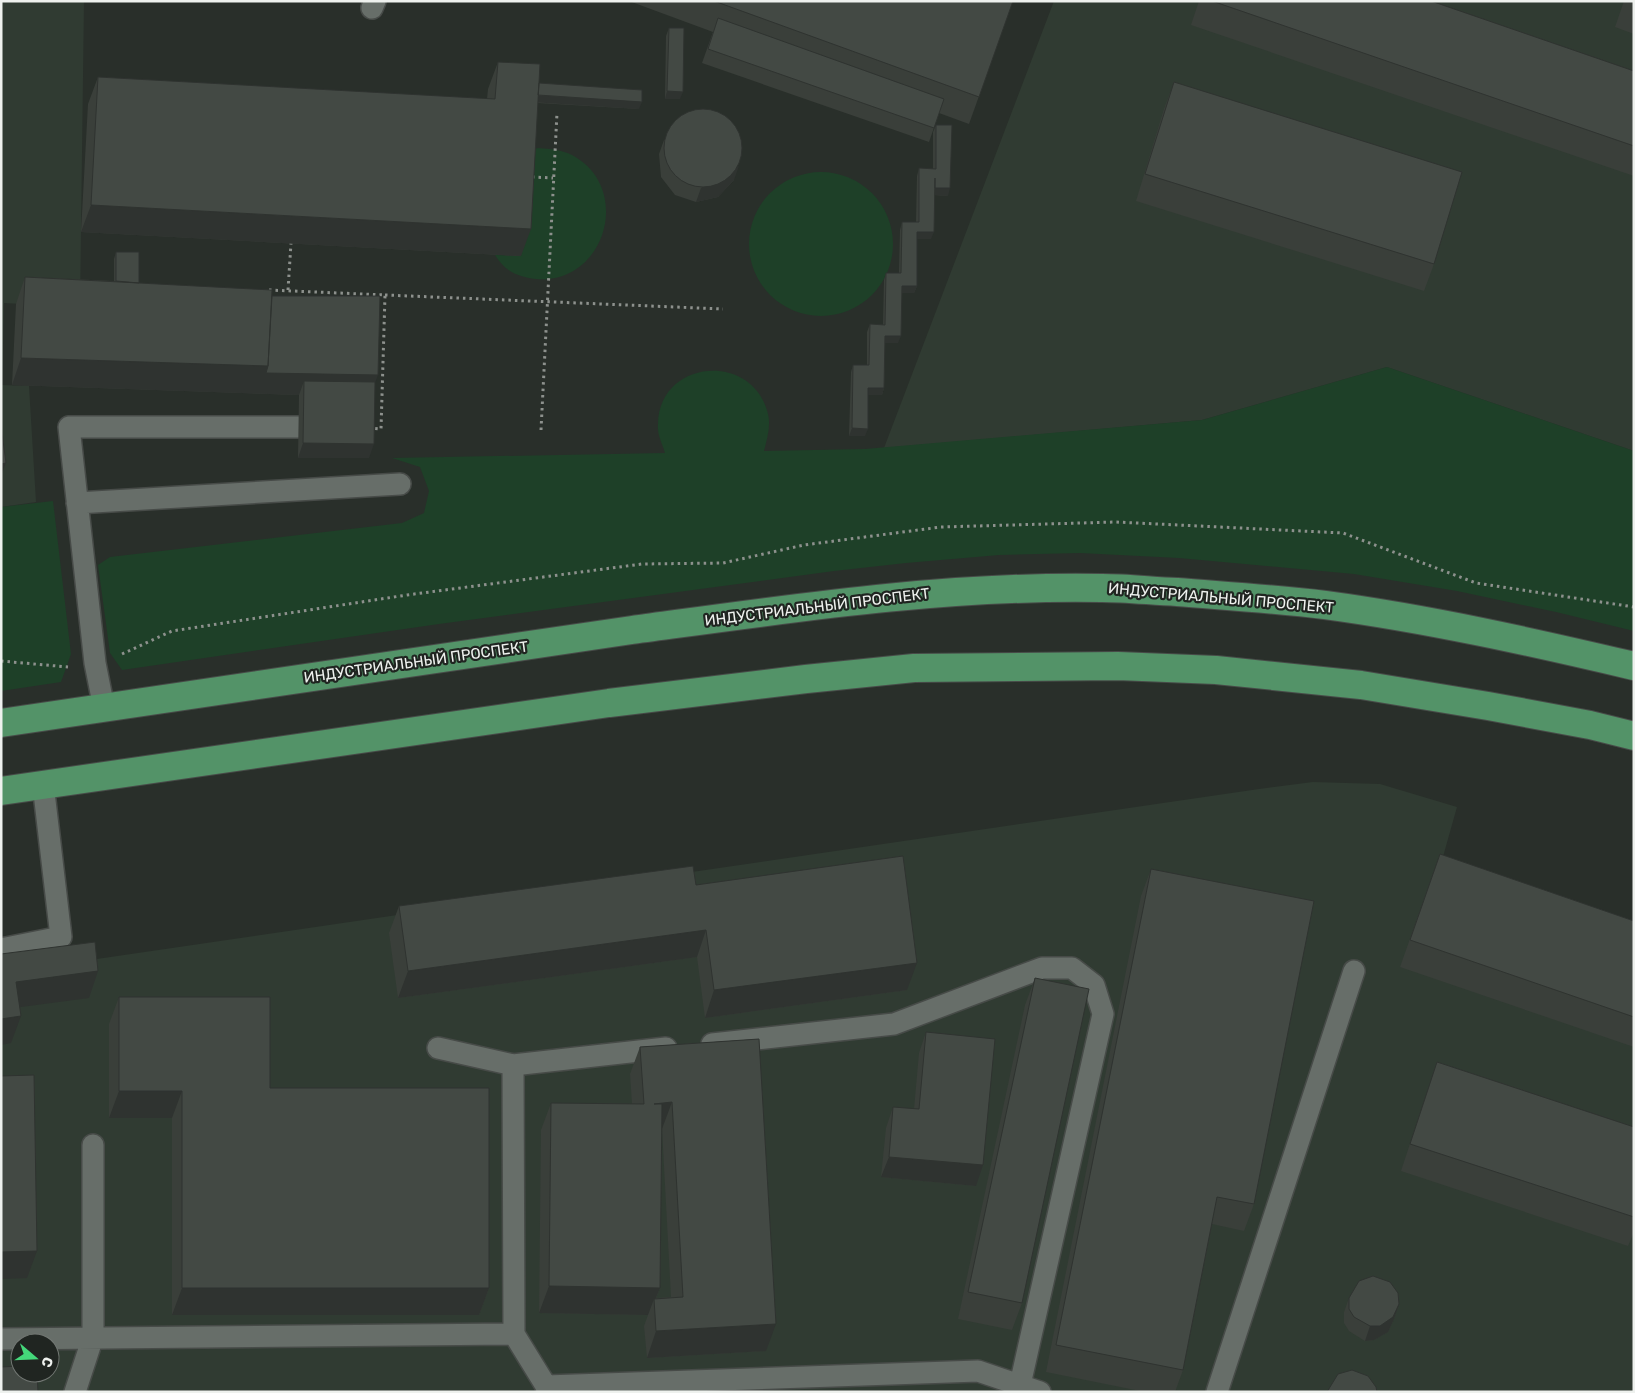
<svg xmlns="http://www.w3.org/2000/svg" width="1635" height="1393" font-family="Rubik,sans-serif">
  <rect width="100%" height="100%" fill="#292f2a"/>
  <path fill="#303b32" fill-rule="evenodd" d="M1,1h83l-4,306 -76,-4 -2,82 27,1 7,116 -35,5z
    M1054,1h580v450l-247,-84 -185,53 -318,28z
    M1313,782l67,2 77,23 -20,71 197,67v447h-1633v-419l1258,-184zM20,1343h30v30h-30z"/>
  <path fill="#1e4028" d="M539,148c11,1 23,2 33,7 62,33 33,130 -36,124 -19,-2 -31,-8 -41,-24l26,1 6,-106z
    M749 244a72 72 0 1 1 144 0a72 72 0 1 1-144 0Z
    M1387,367l247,84v180l-78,-19 -99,-21 -103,-17 -175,-16 -99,-5 -81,2 -93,8 -72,8 -395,53 -317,46 -12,-17 -12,-88 12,-8 292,-34 22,-10 5,-22 -9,-24 -28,-9 273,-5c-3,-10 -8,-18 -7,-29 1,-65 95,-73 110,-10 3,12 -1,25 -4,37l101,-2 337,-29z
    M53,501l18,153 -10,28 -60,9v-184z"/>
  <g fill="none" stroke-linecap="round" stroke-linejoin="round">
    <defs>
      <path id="lane" d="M372,8l3,-7
        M77,503l323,-19
        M104,708l-9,-45 -26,-236h230
        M1,949l60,-12 -18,-153
        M712,1044l182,-20 148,-56h30l22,17 9,29 -83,371
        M438,1048l75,17 153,-17
        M513,1065l1,269 32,52 1,6
        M1,1339l513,-5
        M546,1386l432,-15 62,21
        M75,1392l18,-55v-192
        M1217,1392l137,-421"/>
      <path id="primary" d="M1,723c211,-31 421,-64 631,-93 156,-21 312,-45 470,-42 25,0 50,3 75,4 49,4 99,7 148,13 104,14 207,37 309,61
        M1,791l608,-88 197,-24 108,-11 204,-2 98,4 145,15 127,21 102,19 44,11"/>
    </defs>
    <use href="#lane" stroke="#474b48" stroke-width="24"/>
    <use href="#primary" stroke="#474b48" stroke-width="30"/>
    <path stroke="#8d918d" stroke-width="3" stroke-dasharray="2.5 4" stroke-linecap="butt" d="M532,177l21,1
      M269,290l116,5 -4,134 -10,-1
      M288,290l3,-47
      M385,295l338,14
      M541,430l16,-317
      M122,654l50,-23 235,-36 235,-31 81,-1 81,-18 137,-18 175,-5 227,11 133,50 158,24
      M1,661l67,6"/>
    <use href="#lane" stroke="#676e69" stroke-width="21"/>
    <use href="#primary" stroke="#539368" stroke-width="28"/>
  </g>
  <path fill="#3a3f3a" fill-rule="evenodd" d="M629,1h384l-44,123 -30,-11 -10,29 -227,-79 11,-31z
    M1199,1h232l203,70v105l-443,-151z
    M1624,1h10v33l-19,-7z
    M669,28l11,71h-15l1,-63z
    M498,62l41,21 100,26 -101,-6 -17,153 -440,-24 7,-128 10,-27 389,22 1,-10z
    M1174,82l260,182 -10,27 -288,-90 28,-92z
    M936,125l12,71 -14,-1 -3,44h-14v47l-3,7h-12l-4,50h-13l-1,45 -2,7h-14l-3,41h-16l2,-64 2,-7h14v-33l3,-8 13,1 1,-45 2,-7h13l1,-43 2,-8h14l1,-46 2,-8 14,1v-37z
    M664,140l70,40 -16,17 -22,5 -21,-7 -14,-18 -2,-23z
    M116,252l23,31 133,13 103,86 -6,76h-71l1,-63 -287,-10 4,-81 9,-27 89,4v-22z
    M1440,854l194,67v126l-234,-80z
    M1151,869l103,335 -10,27 -32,-7 -29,146 -8,22h-30l-99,-20 95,-476z
    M696,885l211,105 -202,28 -8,-61 -299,41 -9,-65 10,-27z
    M1035,978l-13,325 -10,27 -54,-11 67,-314z
    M119,997l151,91 219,200 -10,27h-307v-197h-63v-94z
    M926,1032l50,154 -95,-9 5,-49 7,-21 21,2 5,-56z
    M759,1039l7,312 -119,7 -3,-32 4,-11 -109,-2 2,-183 10,-27 81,1 -2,-30 10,-27zM662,1129l9,168 -15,1 4,-10z
    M1437,1062l197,65v105l-6,14 -227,-75 27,-82z
    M1349,1298l50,6 -5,15 -6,13 -14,8 -9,1 -16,-10 -5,-8v-11z"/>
  <path fill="#2f3330" d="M667,91l16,1 -3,7h-15z
    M533,95l109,7 -3,7 -108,-7z
    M739,166l-5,14 -16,17 -22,5 5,-14z
    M935,188h15l-2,8 -15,-1z
    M91,205l440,24 -10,27 -440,-24z
    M917,232h17l-3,7h-16z
    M902,286h15l-3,7h-15z
    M885,336h16l-3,7h-15z
    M21,358l247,8 110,9 -8,21 -66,-15 -5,14 -287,-10z
    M868,388h16l-2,7h-17z
    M852,428l16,1 -3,7h-16z
    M303,443l71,1 -5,14h-71z
    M6,463l-5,12v-11z
    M706,930l-9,27 -299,41 10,-27z
    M917,963l-10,27 -202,28 9,-28z
    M98,971l-9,27 -83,11 10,-27z
    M21,1016l-10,27 -10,2v-26z
    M119,1091h63l-10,27h-63z
    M672,1102l-10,27 -8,-25z
    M889,1157l94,8 -7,21 -95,-9z
    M37,1251l-10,27 -26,1v-27z
    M549,1286l111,2 -6,14v-3l-6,16 -109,-2z
    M182,1288h307l-10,27h-307z
    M1399,1304l-5,15 -6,13 -14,8 -9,1 5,-15z
    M776,1324l-10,27 -119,7 9,-27z"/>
  <path fill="#434944" stroke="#2f3330" d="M714,1h299l-34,96z
    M1212,1h219l203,70v75z
    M718,18l226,81 -10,29 -226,-79z
    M669,28h15l-1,64 -16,-1z
    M498,62l42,2 -9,165 -440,-24 7,-128 397,22z
    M1174,82l288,90 -28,92 -289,-90z
    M539,83l103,7v12l-104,-7z
    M664 148a39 39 0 1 1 78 0a39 39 0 1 1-78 0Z
    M936,125h16l-2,63h-15v-10l-1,54h-17v54h-15l-1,50h-16l-1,52h-16v41l-16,-1 1,-63h16l1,-41 15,1 1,-52h15l1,-51h17v-54l17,1z
    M116,252h23v31l-23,-2z
    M25,277l247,13 -4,76 -247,-8z
    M272,296h108l-2,79 -112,-2 2,-7z
    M304,381l71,1 -1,62 -71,-1z
    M1,425l5,38 -5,1z
    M1440,854l194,67v96l-224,-77z
    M903,856l14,107 -203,27 -8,-60 -298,41 -9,-65 294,-40 3,19z
    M1151,869l163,32 -60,303 -37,-7 -34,173 -127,-25z
    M95,942l3,29 -82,11 5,34 -20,3v-65z
    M1035,978l54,11 -67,314 -54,-11z
    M119,997h151v91h219v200h-307v-197h-63z
    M926,1032l69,7 -12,126 -94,-8 4,-50 26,2z
    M759,1039l17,285 -120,7 -2,-32 29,-2 -11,-195 -18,2h8l-2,184 -111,-2 2,-183 93,1 -4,-57z
    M1437,1062l197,65v90l-224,-73z
    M34,1075l3,176 -36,1v-176z
    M1373,1276l17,6 8,11 1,11 -6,13 -13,9h-10l-16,-9 -5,-8v-11l10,-17z
    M20,1366v7h17l1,19h-37v-25z
    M1352,1370l16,6 8,11 1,5h-50l11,-18z"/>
  <g text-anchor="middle" stroke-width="4.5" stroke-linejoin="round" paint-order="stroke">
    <g font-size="15" fill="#eef1ee" stroke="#202521">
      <text transform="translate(1221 598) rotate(5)" y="5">ИНДУСТРИАЛЬНЫЙ ПРОСПЕКТ</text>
      <text transform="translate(817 607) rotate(-7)" y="5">ИНДУСТРИАЛЬНЫЙ ПРОСПЕКТ</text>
      <text transform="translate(416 662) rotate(-8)" y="5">ИНДУСТРИАЛЬНЫЙ ПРОСПЕКТ</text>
    </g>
  </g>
  <rect width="1635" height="1393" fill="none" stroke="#eef1ee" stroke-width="5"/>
  <g transform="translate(35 1358) rotate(109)"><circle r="24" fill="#202521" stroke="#727773"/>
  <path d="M0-4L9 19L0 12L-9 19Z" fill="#44d77a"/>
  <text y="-8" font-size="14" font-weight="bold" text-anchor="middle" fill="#eef1ee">С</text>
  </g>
</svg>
